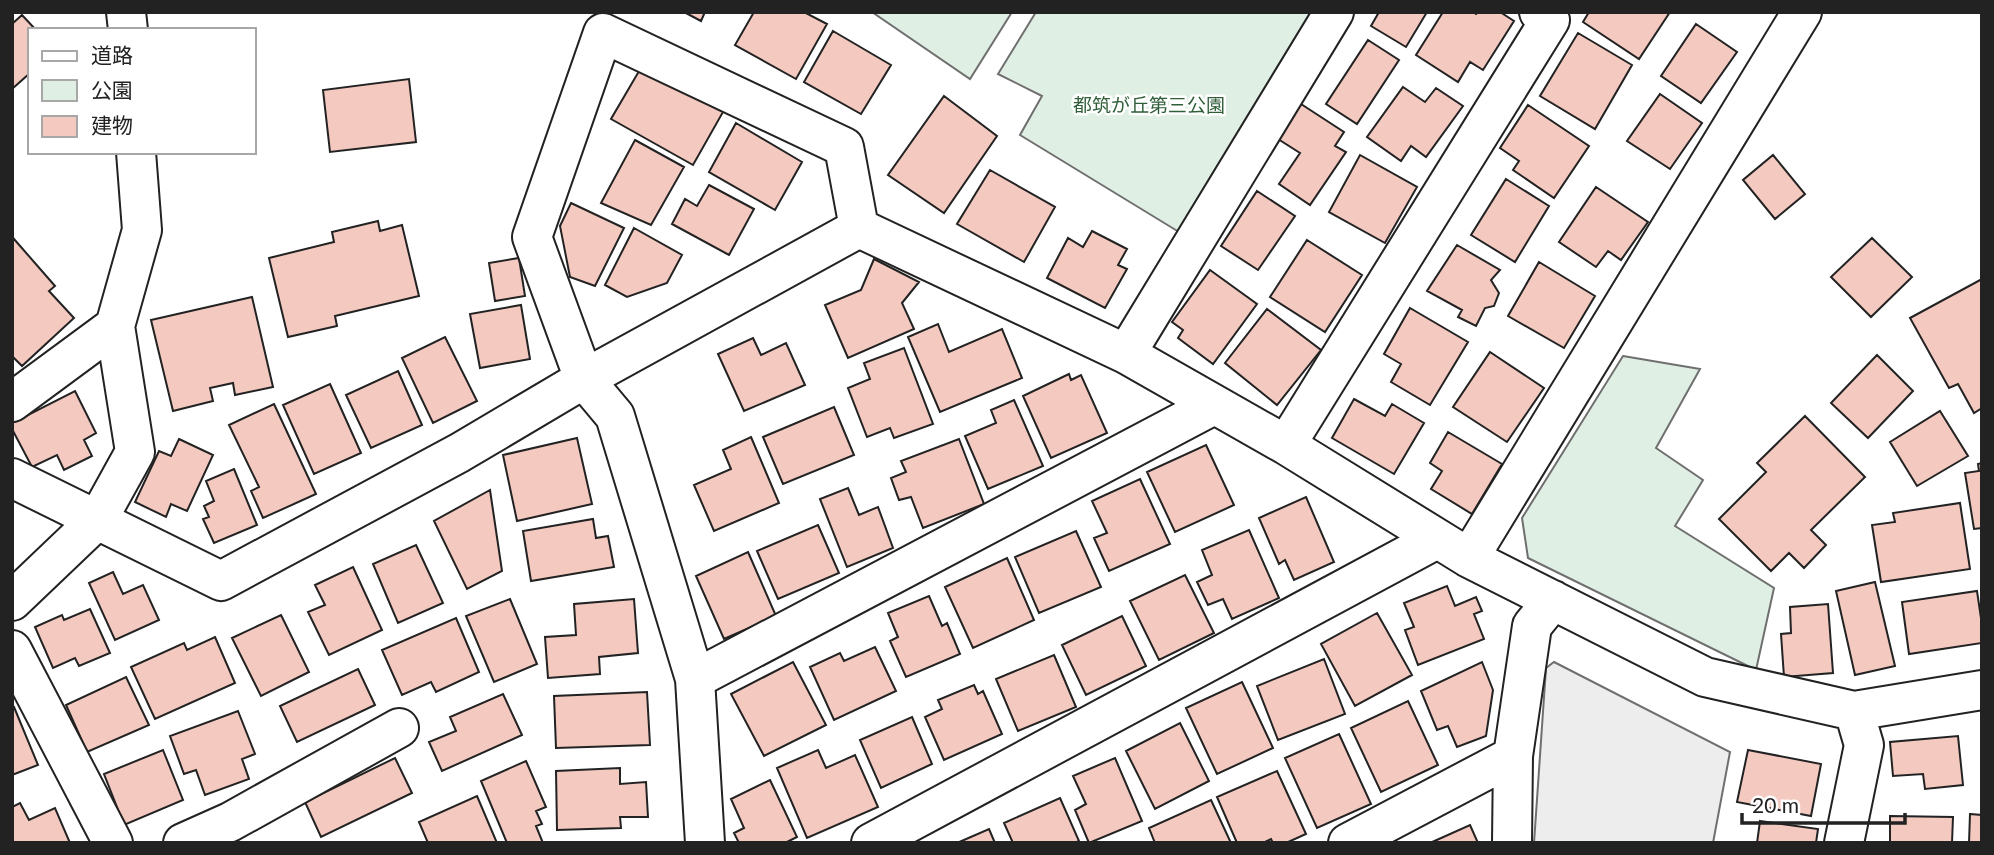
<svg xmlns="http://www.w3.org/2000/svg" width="1994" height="855" font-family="Lato,'Noto Sans JP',sans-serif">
  <rect width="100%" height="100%" fill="#fff"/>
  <path fill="#e0efe3" stroke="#6f6f6f" stroke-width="2" d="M872,12h140l-42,67z
    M1036,12h279l-136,220 -159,-97 22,-39 -44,-22z
    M1623,356l77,13 -44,79 47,32 -28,46 99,62 -18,82 -228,-112 -6,-40z"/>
  <path fill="#ededed" stroke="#6f6f6f" stroke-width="2" d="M1554,662l176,90 -17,91h-179l12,-175z"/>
  <path fill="#f3c9c0" stroke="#222" stroke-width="2" d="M684,12h21l-4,9z
    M754,12h50l23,12 -31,55 -61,-34z
    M1379,12h48l-21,35 -35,-21z
    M1443,12h30l3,2 2,-2h22l14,9 -31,49 -13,-8 -12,20 -42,-27z
    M1589,12h81l-31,47 -56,-37z
    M22,15l14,15h-6v43l-18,16v-65z
    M1696,24l41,28 -36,51 -40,-27z
    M833,31l58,34 -30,49 -57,-32z
    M1578,33l54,32 -37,64 -55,-33z
    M1368,40l31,20 -42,64 -31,-20z
    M642,66l81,46 -30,53 -82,-46z
    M409,79l7,63 -86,10 -7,-62z
    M1403,87l22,15 11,-14 27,18 -37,51 -15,-11 -10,15 -34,-24z
    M1660,94l42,29 -32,46 -43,-28z
    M944,96l53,40 -53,77 -56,-38z
    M1301,104l43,28 -9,14 11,6 -36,53 -31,-21 21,-31 -22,-14z
    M1528,105l61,41 -35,52 -41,-28 6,-9 -19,-13z
    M736,123l66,39 -27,48 -66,-38z
    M635,140l49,27 -33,58 -50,-22z
    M1360,155l57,32 -32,56 -56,-31z
    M1773,155l32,39 -30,25 -32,-39z
    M990,170l65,37 -31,55 -67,-38z
    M1506,179l43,27 -34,56 -44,-27z
    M709,185l45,24 -25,46 -57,-31 13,-25 12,7z
    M1596,187l52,35 -27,38 -13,-9 -12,16 -37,-25z
    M1257,191l38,25 -37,54 -37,-24z
    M571,203l53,25 -29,58 -25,-9 -10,-51z
    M378,221l2,10 22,-6 17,71 -84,20 2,10 -49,11 -19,-79 65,-16 -2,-10z
    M634,228l48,27 -15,28 -40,14 -22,-12z
    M1092,231l35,18 -9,16 9,4 -22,39 -58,-30 21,-40 15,9z
    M1872,238l40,39 -41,40 -40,-40z
    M14,239l41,47 -6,5 25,27 -52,48 -10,-10v-115z
    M1307,240l55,35 -37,57 -55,-35z
    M1457,245l43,25 -9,10 8,13 -5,13 -9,2 -9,18 -18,-9 4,-7 -35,-19z
    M519,258l6,38 -30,5 -6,-38z
    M874,259l45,23 -17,21 12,26 -66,29 -23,-53 36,-15z
    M1539,262l56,34 -31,52 -56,-32z
    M1210,270l47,34 -44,60 -35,-26 5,-8 -11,-8z
    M1982,279v129l-8,5 -16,-29 -9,4 -39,-70z
    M252,297l21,90 -38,8 -2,-12 -23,5 3,13 -40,10 -22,-91z
    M521,305l9,54 -50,9 -10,-54z
    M1410,308l58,34 -38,63 -39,-23 10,-18 -17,-10z
    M1267,309l54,41 -44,55 -52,-42z
    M938,324l11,28 53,-23 20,49 -82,34 -32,-75z
    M445,337l32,64 -44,22 -31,-65z
    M753,338l8,17 25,-12 19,42 -61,26 -26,-57z
    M904,348l29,76 -39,14 -4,-10 -23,9 -19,-49 22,-9 -6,-16z
    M1490,352l54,36 -37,54 -54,-35z
    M1877,355l36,36 -45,47 -37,-35z
    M398,371l24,54 -51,23 -25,-53z
    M1069,374l2,6 10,-5 26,58 -56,25 -28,-62z
    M330,384l31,69 -47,21 -31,-69z
    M75,391l21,42 -12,7 8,16 -28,14 -7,-15 -25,12 -20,-38v-6z
    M1354,399l31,17 7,-12 32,19 -30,51 -62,-36z
    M1014,400l29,66 -55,23 -23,-53 31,-13 -5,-13z
    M274,404l42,90 -53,24 -12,-27 8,-4 -30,-62z
    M834,407l20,48 -71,29 -20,-47z
    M1940,411l28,45 -51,30 -27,-44z
    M1805,416l60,61 -54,53 15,15 -22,23 -15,-15 -18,18 -52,-52 47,-47 -9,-9z
    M1448,432l54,32 -30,50 -41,-25 11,-18 -12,-8z
    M751,437l28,66 -65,28 -20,-46 37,-16 -8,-19z
    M577,438l15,66 -75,17 -14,-66z
    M179,439l34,16 -26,56 -16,-7 -5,13 -31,-15 24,-51 12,5z
    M959,439l25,65 -61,24 -12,-31 -12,3 -8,-22 15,-6 -5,-11z
    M1206,445l28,60 -59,27 -28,-60z
    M1982,463v65l-8,1 -9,-56 14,-2 -1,-7z
    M234,469l23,56 -43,18 -11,-24 6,-2 -5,-11 10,-5 -8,-20z
    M1140,479l30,65 -61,27 -15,-33 13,-5 -15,-32z
    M848,488l11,27 19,-8 15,41 -46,19 -27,-68z
    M490,490l12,81 -35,18 -33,-68z
    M1306,497l28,65 -40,18 -9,-20 -6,4 -20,-46z
    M1960,503l10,66 -89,13 -9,-57 23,-3 -2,-9z
    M593,519l3,19 12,-2 6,31 -83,14 -8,-50z
    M818,525l21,48 -61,26 -21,-48z
    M1249,530l30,68 -47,21 -9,-20 -15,6 -11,-23 15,-7 -10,-25z
    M1076,531l25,56 -62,26 -24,-56z
    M416,545l27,58 -45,20 -25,-59z
    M748,552l28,64 -52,23 -28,-63z
    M1007,558l27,62 -61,28 -28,-61z
    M353,567l29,63 -53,25 -21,-43 17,-7 -10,-20z
    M113,572l10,22 20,-9 16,35 -44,20 -26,-57z
    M1185,575l29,58 -55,27 -29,-59z
    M1875,582l20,84 -40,9 -19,-84z
    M1447,586l8,20 21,-9 6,14 -8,3 10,25 -66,26 -13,-35 9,-3 -10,-24z
    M1977,591l5,34v18l-73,11 -7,-52z
    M929,596l13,30 5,-3 13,31 -54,23 -16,-36 8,-4 -10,-24z
    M510,599l27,65 -43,18 -28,-66z
    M634,599l4,54 -39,4 1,17 -52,4 -3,-41 31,-2 -2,-31z
    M1828,604l5,69 -49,4 -3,-43 10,-1 -1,-26z
    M90,609l20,44 -31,13 -4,-8 -22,10 -18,-41 27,-12 2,5z
    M1377,613l35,62 -57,31 -34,-62z
    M281,615l28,57 -48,24 -29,-58z
    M1122,616l24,50 -60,29 -24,-50z
    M456,618l23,54 -43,20 -5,-10 -29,13 -20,-45z
    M215,637l20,46 -80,36 -24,-52 53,-24 3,7z
    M875,647l21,44 -62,29 -24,-53 30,-14 4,8z
    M1054,655l22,52 -58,24 -22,-52z
    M1324,659l21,55 -67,26 -21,-54z
    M793,662l33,63 -62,31 -33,-62z
    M1482,662l11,28 -7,46 -29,11 -9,-21 -11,4 -16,-39z
    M358,669l17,36 -78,37 -17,-36z
    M126,677l23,48 -62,27 -21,-47z
    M1242,682l31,66 -56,26 -31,-66z
    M974,685l4,9 5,-3 19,43 -58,26 -19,-43 17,-8 -4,-9z
    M647,692l3,53 -94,3 -2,-52z
    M503,694l19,41 -80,36 -13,-29 27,-11 -6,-14z
    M1408,701l30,64 -57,27 -30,-64z
    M14,707l24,58 -26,10v-67z
    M238,711l17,43 -13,5 7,20 -44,16 -9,-25 -12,4 -14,-38z
    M912,717l20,47 -51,24 -21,-48z
    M1180,723l29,58 -54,28 -29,-58z
    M1339,734l32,70 -54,24 -32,-70z
    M1958,736l5,49 -38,4 -2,-15 -30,2 -3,-34z
    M163,750l20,50 -59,25 -20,-51z
    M818,750l8,18 29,-13 23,52 -71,31 -30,-70z
    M1748,750l73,14 -10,52 -74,-14z
    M395,758l17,35 -91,44 -16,-35z
    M1115,758l27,63 -53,22 -14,-33 11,-6 -13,-28z
    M526,761l20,46 -10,4 6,13 -6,2 7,17h-36l-26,-62z
    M620,768v16l26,-2 2,35h-28l1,11 -64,2 -1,-59z
    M1277,771l29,63 -20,9h-13l-2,-4 -8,4h-26l-20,-46z
    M770,780l27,57 -12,6h-46l-5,-10 10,-5 -13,-29z
    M477,796l20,47h-69l-9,-21z
    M1060,798l19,43 -4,2h-62l-9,-20z
    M1211,800l20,43h-76l-6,-15z
    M20,803l9,17 26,-12 15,35h-58v-36z
    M1970,814l12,1v28h-13z
    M1890,816l63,1 -1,26h-62z
    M1760,821l58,8 -2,14h-59z
    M1470,825l8,18h-48z
    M989,829l6,14h-38z"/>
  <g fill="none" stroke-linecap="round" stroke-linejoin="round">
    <defs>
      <path id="minor" d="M126,12l2,18
        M1126,354l208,-342
        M12,402l103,-76
        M1286,445l264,-425 -11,-8
        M12,478l209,103 238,-128 125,-74 275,-151 267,126 160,91 183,113 236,119 149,34 128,-21
        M1469,558l333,-546
        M12,601l86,-82 37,-67 -20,-126 27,-96 -6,-78
        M12,650l101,193
        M695,679l519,-274
        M183,843l47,-21 169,-94
        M705,843l-10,-164 -80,-263 -31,-37 -52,-142 71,-204 241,114 15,81
        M871,843l566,-304
        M1348,843l165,-87
        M1512,843l1,-87 19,-130 21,-26
        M1844,843l20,-98 -10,-34"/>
    </defs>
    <use href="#minor" stroke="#222" stroke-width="42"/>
    <use href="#minor" stroke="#fff" stroke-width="38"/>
  </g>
  <g text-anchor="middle" stroke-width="5" stroke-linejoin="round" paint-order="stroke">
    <g font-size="19" fill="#2f5e38" stroke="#fff">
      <text x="1149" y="112">都筑が丘第三公園</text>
    </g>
  </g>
  <rect width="1994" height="855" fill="none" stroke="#222222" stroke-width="28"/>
  <rect x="28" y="28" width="228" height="126" fill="#ffffff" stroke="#a7a7a7" stroke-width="2"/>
  <rect x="42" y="51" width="35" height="10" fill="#ffffff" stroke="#a7a7a7" stroke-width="2"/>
  <text x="91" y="63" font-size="21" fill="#222222">道路</text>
  <rect x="42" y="80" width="35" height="21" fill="#e0efe3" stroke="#a7a7a7" stroke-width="2"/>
  <text x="91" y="98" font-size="21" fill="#222222">公園</text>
  <rect x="42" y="116" width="35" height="21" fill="#f3c9c0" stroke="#a7a7a7" stroke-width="2"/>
  <text x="91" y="133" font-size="21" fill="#222222">建物</text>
  <path d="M1742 813v10h163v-10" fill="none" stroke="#222222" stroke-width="3.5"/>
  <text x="1752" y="813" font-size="21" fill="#222222" stroke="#ffffff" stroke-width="5" paint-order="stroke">20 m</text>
</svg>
